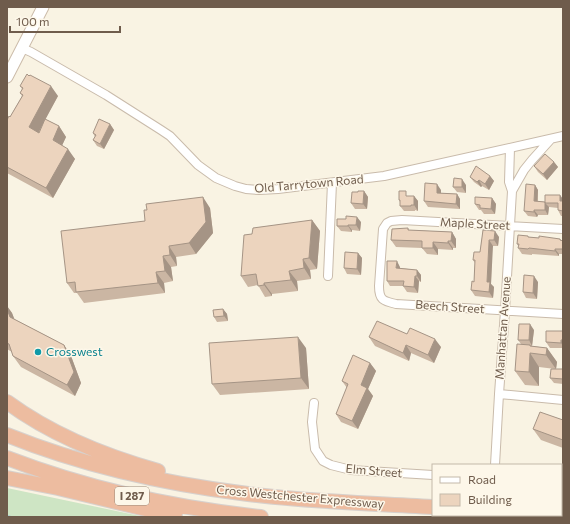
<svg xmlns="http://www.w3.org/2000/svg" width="570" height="524" font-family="Commissioner,sans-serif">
  <rect width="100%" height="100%" fill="#f9f3e3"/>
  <path fill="#cee5c4" d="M7,488l133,28 5,1h-138z"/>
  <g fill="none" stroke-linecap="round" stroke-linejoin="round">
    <path stroke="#a2c5d1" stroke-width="2" d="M7,516l4,1"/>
    <defs>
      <path id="street" d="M22,48l9,4 75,43 55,35 9,6 28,29 18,13 19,8 11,3 13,1 19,-1 106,-13 179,-40
        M512,191l12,-21 8,-10 19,-21
        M563,229l-161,-9 -11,1 -4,2 -4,6 -4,57c0,14 4,15 17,18l167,10
        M328,276l4,-93
        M499,394l64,6
        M314,403l-2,19 3,27 8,12 8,4 20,5 82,5
        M495,465l4,-71 6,-83 7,-120 -3,-9 1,-34
        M561,481h2
        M492,517v-2"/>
      <path id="secondary" d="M7,77l36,-70"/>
      <path id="highway" d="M7,402c45,33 97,54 151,69
        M7,435c77,31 159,49 241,59 61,8 124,9 185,13
        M7,458c81,31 168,50 254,59
        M7,478l51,10 96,23 21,3
        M561,514l2,1"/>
    </defs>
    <use href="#street" stroke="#c9bbab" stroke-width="10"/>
    <use href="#secondary" stroke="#ccbcaa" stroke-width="13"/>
    <use href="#highway" stroke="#d7d1cd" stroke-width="16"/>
    <use href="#street" stroke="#fff" stroke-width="8"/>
    <use href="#secondary" stroke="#fff" stroke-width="11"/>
    <use href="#highway" stroke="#edbca0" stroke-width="14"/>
  </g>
  <path fill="#cbb6a3" d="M20,86l38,10 -13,23 14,7 7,11 -4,8 13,14 -22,39 -46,-25v-53l3,-3 12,-21 -2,-3 2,-4z
    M110,124l4,6 -10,19 -7,-3 -4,-6 2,-3 -2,-4z
    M554,162l4,5 -11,13 -9,-8 -4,-6z
    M490,176l4,5 -5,9 -7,-4 -1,1 -7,-5 -4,-5z
    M466,185v8l-9,-1 -4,-5z
    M535,185l3,5v11l7,1 18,-3v17h-2l-3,-6v-2l-9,-1 -1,8h-10l-1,2 -9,-1 -4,-5z
    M441,190v3l16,1 3,5v10l-32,-2 -4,-6z
    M364,191l4,6 -1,12h-12l-4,-6z
    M409,196h5l4,5v10l-3,-1v1h-11l-4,-5v-4l-1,-2z
    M492,198l4,6 -1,10h-11l-3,-4h-2l-4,-6z
    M210,208l3,25 -17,21 -20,3 1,9 -6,1 2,14 -9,2 1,10 -81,10 -7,-10h-3l-7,-10 78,-62z
    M312,220l8,11 -3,38 -7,1 1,9 -14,2 1,10 -26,3v2l-7,1 -7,-12 -10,2 -7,-11 11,-42z
    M361,222l-1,9 -8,-1v2l-11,-1 -4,-5z
    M408,228l1,2 43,2 4,7v9h-3v2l-15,-1v6l-11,-1 -5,-6 -26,-1 -5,-7z
    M483,230l16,7 -1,9h-5l-1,2 -1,36 3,3 -1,11 -18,-2 -4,-6 3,-8 1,-19 -2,-3 7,-8z
    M529,237l10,1 21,1 1,1 2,1v13h-4v2l-27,-2v1l-10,-1 -4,-6 1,-1 -2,-3z
    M358,253l4,5 -1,17 -14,-1 -3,-6z
    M400,267v1l17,2 4,5v7l-2,-1 -1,12 -11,-1 -4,-6h-13l-3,-5z
    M538,282l-1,17 -11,-1 -3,-6z
    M7,306l5,7 2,6 50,26 7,11 10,27 -6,13 -54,-29 -8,-11 -1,-4 -5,-3z
    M223,309l4,5 1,7 -11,1 -3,-5z
    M534,330l-2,16 15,2 10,14 -1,7h7v15l-9,-1 -4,-5 5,-9 -16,-2v19l-14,-1 -10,-14 6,-27 -3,-4z
    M563,331v17h-13l-4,-6z
    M407,334l34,13 -7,16 -23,-10 -2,8 -34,-15 -6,-9z
    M306,348l3,41 -89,6 -8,-11z
    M370,363l6,8 -8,18 5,7 -15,33 -17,-7 -5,-8 11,-26 -5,-7z
    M563,420v28l-22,-8 -8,-11z"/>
  <path fill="#a59485" d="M51,86l7,10 -22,41 -7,-10z
    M110,124l4,6 -10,19 -4,-5z
    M59,126l7,11 -6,13 -7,-10z
    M68,149l7,10 -22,39 -7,-10z
    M554,162l4,5 -11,13 -4,-6z
    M490,176l4,5 -5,9 -4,-6z
    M462,179l4,6v8l-4,-6z
    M479,180l3,6 -1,1 -4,-5z
    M437,184l4,6v9l-4,-6z
    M535,185l3,5 -1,16 -3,-5z
    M364,191l4,6 -1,12 -4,-5z
    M457,194l3,5v10l-4,-5z
    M560,195l3,4v6l-3,-4z
    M414,196l4,5v10l-4,-6z
    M203,197l7,11 3,25 -17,21 -7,-11z
    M492,198l4,6 -1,10 -4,-5z
    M545,203l4,4 -1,8 -3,-5z
    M534,210l4,5 -1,2 -3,-5z
    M357,217l4,5 -1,9 -4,-6z
    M312,220l8,11 -3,38 -8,-11z
    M348,225l4,5v2l-4,-6z
    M495,231l4,6 -1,9 -4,-6z
    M452,232l4,7v9l-5,-7z
    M489,240l4,6 -2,38 3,3 -1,11 -4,-6 -2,-10z
    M448,241l5,7v2l-5,-7z
    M433,242l5,7v6l-5,-7z
    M169,246l7,11 1,9 -7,-11z
    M555,249l4,5v2l-4,-5z
    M358,253l4,5 -1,17 -4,-6z
    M163,256l8,11 2,14 -8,-10z
    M303,259l7,11 1,9 -7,-11z
    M397,261l3,6v6l-4,-5z
    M417,270l4,5v7l-4,-6z
    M289,271l8,10 1,10 -7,-11z
    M156,272l8,11 1,10 -7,-10z
    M415,276l4,5 -1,12 -4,-6z
    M534,276l4,6 -1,17 -4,-6z
    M264,283l8,11v2l-8,-11z
    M7,306l5,7 6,15 -8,-11 -3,-8z
    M223,309l4,5 1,7 -4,-5z
    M530,324l4,6 -2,16 -3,-6z
    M298,337l8,11 3,41 -8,-11z
    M435,339l6,8 -7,16 -6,-8z
    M561,340l2,3v3l-2,-3z
    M64,345l7,11 10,27 -6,13 -8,-11z
    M406,345l5,8 -2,8 -6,-8z
    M547,348l10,14 -1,7 -10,-14z
    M530,353l9,14v19l-10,-14z
    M370,363l6,8 -8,18 5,7 -15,33 -6,-8 9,-36z"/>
  <path fill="#ecd4be" stroke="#a59485" d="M27,74l2,2 1,-1 21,11 -22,41 10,6 6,-14 14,7 -6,14 15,9 -22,39 -39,-21v-47l2,-4 1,1 13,-22 -3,-2 3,-5 -3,-2z
    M99,119l11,5 -10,20 -7,-4 3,-5 -3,-2z
    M545,154l9,8 -11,12 -9,-8z
    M476,166l14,10 -5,8 -6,-4 -2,2 -7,-5z
    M454,178l8,1v8h-9z
    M425,183l12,1v9l20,1 -1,10 -32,-3z
    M526,184l9,1 -1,16 11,1v8h-11v2l-10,-1z
    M358,191h6l-1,13 -12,-1 1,-11h6z
    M399,191h7v5h8v9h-3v1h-11v-6h-1z
    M545,195h15v6h3v10l-5,-1v-7h-13z
    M203,197l3,25 -17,21 -20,3 1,9 -7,1 2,15 -9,1 2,11 -82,9 -1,-10 -8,1 -6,-52 84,-10 -1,-11h3l-1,-6z
    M475,197l17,1 -1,11 -11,-1v-3l-5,-1z
    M346,216l11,1 -1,8h-8v1h-11v-7h9z
    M312,220l-3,38 -6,1 1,9 -15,3 2,9 -27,3v2l-6,1 -2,-12 -15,2 3,-41 8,-1 1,-6z
    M408,228v2l44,2 -1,9h-3v2l-15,-1v6h-11v-7l-31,-1 1,-11z
    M483,230l12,1 -1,9h-5v2l-2,40h3l-1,10 -18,-2 1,-9 2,1 1,-22h-2l1,-8h6z
    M518,235l10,1v1l11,1v-2l21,3v1l3,1v8h-8v2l-26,-3 -1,1 -10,-1 1,-4h-2z
    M345,252l13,1 -1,16 -13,-1z
    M387,261h10l-1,7 21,2v6h-2l-1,11 -11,-1 1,-5h-17z
    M524,275l10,1 -1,17 -10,-1z
    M7,309l3,8 54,28 10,27 -7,13 -54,-29 -4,-12 -2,-1z
    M223,309l1,7 -10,1 -1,-7z
    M377,321l30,13 3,-6 25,11 -7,16 -22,-10 -3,8 -34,-16z
    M519,324h11l-1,16h-11z
    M546,331h17v9h-2v3l-15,-1z
    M298,337l3,41 -89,6 -3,-41z
    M517,344l13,1v1l17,2 -1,7 -16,-2 -1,19 -14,-1z
    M353,355l17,8 -9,22 6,3 -15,33 -16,-7 12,-30 -6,-3z
    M551,369h12v10l-13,-1z
    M540,412l23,8v20l-30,-11z"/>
  <circle fill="#0f9aa8" stroke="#fdf7e9" stroke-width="1.5" cx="38" cy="352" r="4"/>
  <g text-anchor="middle" stroke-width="3" stroke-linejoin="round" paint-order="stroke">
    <rect fill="#fdf7e9" stroke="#9a8a7b" stroke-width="1" x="115" y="487" width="34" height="18" rx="3"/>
    <g font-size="11" font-weight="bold" fill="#6f5c4c">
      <text x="132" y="500">I 287</text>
    </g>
    <g font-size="12" fill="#6f5c4c" stroke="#fdf7e9">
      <text transform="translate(309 184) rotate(-5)" y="4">Old Tarrytown Road</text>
      <text transform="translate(475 224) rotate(3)" y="4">Maple Street</text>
      <text transform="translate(450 307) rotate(4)" y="4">Beech Street</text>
      <text transform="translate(503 328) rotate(-86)" y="4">Manhattan Avenue</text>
      <text transform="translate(374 471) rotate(5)" y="4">Elm Street</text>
      <text transform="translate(300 497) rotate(5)" y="4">Cross Westchester Expressway</text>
    </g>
    <g font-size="12" fill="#0d838f" stroke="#fdf7e9" text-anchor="start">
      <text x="46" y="356">Crosswest</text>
    </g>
  </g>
  <rect width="570" height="524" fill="none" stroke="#6f5c4c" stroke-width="16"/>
  <rect x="432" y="464" width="130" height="52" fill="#fdf7e9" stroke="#c4b9aa"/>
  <rect x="440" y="477" width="20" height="6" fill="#ffffff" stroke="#c4b9aa"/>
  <text x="468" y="484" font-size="12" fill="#6f5c4c">Road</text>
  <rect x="440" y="494" width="20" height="12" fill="#ecd4be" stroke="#c4b9aa"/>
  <text x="468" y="504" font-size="12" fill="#6f5c4c">Building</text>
  <path d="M10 26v6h110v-6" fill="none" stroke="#6f5c4c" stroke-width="2"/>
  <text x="16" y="26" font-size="12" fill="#6f5c4c" stroke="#fdf7e9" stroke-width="3" paint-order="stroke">100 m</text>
</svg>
